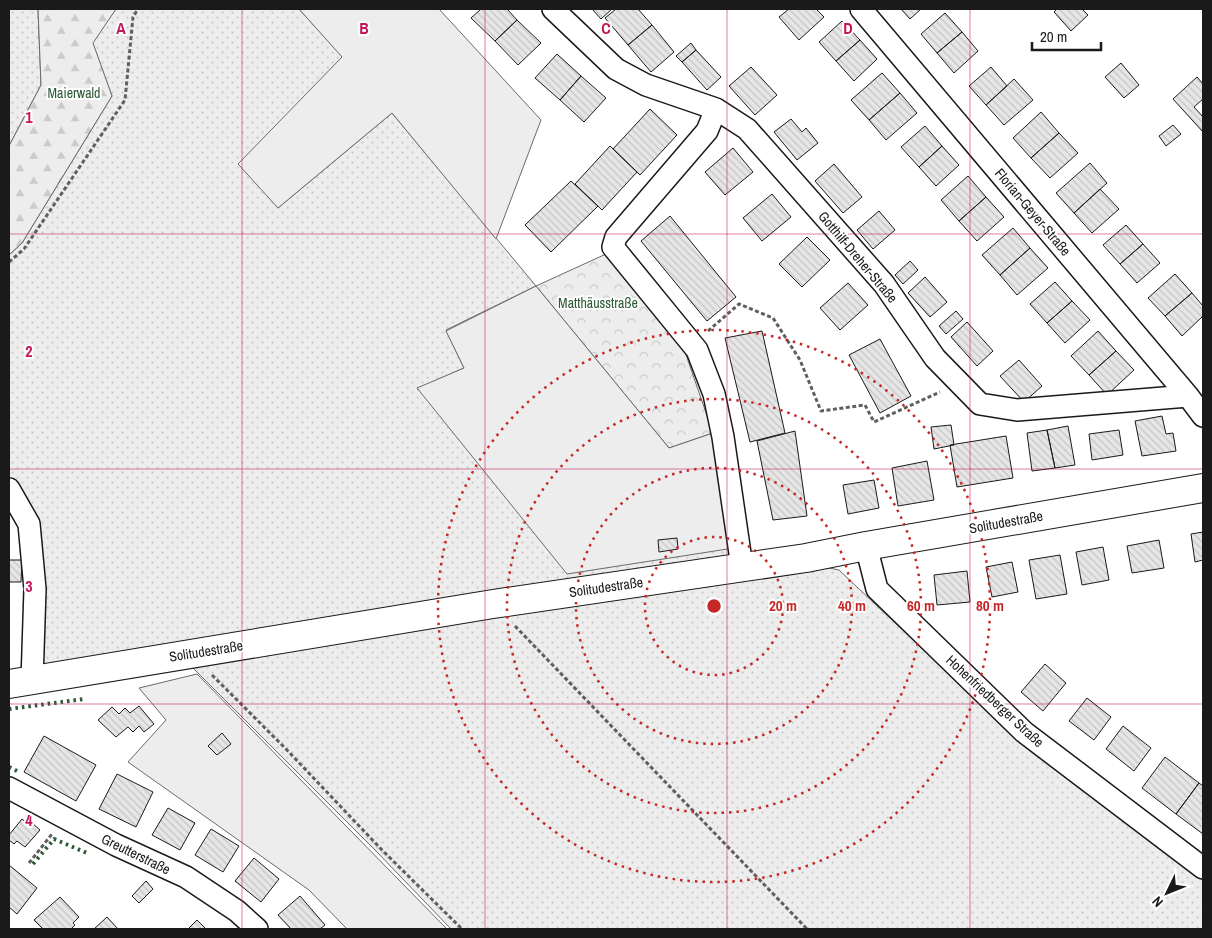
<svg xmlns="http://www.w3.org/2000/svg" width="1212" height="938" font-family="'Archivo Narrow',sans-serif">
  <defs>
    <pattern id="grass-dots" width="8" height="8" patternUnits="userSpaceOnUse" patternTransform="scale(1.25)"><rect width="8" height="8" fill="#ededed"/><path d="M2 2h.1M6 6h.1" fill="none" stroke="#cbcbcb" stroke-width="1.8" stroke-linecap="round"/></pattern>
    <pattern id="forest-firs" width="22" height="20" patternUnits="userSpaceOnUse" patternTransform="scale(1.25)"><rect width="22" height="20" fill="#ededed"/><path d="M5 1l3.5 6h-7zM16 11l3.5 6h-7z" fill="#cbcbcb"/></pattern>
    <pattern id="park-crowns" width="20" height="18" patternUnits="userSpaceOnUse" patternTransform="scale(1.25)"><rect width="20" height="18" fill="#ededed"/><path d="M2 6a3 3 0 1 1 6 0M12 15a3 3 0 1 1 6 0" fill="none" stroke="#cbcbcb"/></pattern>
    <pattern id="building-back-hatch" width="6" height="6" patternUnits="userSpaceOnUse" patternTransform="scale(1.25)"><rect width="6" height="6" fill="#e6e6e6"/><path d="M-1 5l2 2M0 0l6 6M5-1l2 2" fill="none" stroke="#c5c5c5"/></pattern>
  </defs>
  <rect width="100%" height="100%" fill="#fff"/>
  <path fill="url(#grass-dots)" stroke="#6a6a6a" d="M9,9h29l3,76 -32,61z
    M116,9h183l44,48 -65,151 114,-95 144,173 -90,44 18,38 -47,21 317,159 105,22 178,168 186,142v49h-752l-76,-79 -192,-192 -151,23 3,-92 -26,-100v-234l13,-12 90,-147 -20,-54z"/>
  <path fill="url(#forest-firs)" stroke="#6a6a6a" d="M38,9h78l-23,34 19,53 -90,147 -13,12v-109l32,-61z"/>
  <path fill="url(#park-crowns)" stroke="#6a6a6a" d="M606,254l78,95 29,84 -44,15 -133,-162z"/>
  <path fill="#ededed" stroke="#6a6a6a" d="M299,9h140l102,111 -45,119 -104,-126 -114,95 -40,-44 104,-107z
    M536,286l133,162 44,-15 21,115 -167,26 -150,-186 47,-20 -18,-37z
    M197,674l250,255h-100l-38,-39 -181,-128 38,-42 -27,-32z"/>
  <path fill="url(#building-back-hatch)" stroke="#1a1a1a" d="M481,9h26l10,11 -22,21 -24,-23z
    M592,9h20l-11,10z
    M616,9h22l14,16 -24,20 -23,-27z
    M789,9h27l8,8 -25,23 -20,-23z
    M901,9h20l-11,10z
    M1057,9h25l6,6 -17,16 -17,-19z
    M945,13l17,19 -25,21 -16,-19z
    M517,20l24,23 -23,22 -23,-24z
    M842,21l18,19 -24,21 -17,-19z
    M652,25l22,27 -23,20 -23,-27z
    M962,32l16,19 -24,22 -17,-20z
    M860,40l17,19 -23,22 -18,-20z
    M691,43l5,7 -14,12 -6,-6z
    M696,50l25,27 -14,13 -25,-28z
    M557,54l24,22 -21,24 -25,-22z
    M1121,63l18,22 -15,13 -19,-21z
    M751,67l26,28 -22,20 -26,-29z
    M991,67l16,19 -21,19 -17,-19z
    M882,73l18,20 -31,27 -18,-20z
    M581,76l25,22 -22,24 -24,-22z
    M1197,77l6,7v15l-9,8 9,10v15l-30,-33z
    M1014,79l19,21 -29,25 -18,-20z
    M900,93l17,20 -31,27 -17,-20z
    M650,109l27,26 -37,40 -27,-26z
    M1041,112l18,21 -28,25 -18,-20z
    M791,119l11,13 4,-4 12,15 -21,17 -23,-28z
    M1173,125l8,9 -15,12 -7,-10z
    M925,126l17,20 -23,21 -18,-20z
    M1059,133l19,20 -28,25 -19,-20z
    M610,146l27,26 -35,38 -27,-26z
    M942,146l17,19 -23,21 -17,-19z
    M733,148l20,24 -28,23 -20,-23z
    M1090,163l17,20 -33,30 -18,-20z
    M834,164l28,33 -19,16 -28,-32z
    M968,176l18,21 -27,24 -18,-21z
    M571,181l27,25 -47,46 -26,-27z
    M1100,189l19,20 -27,24 -18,-20z
    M772,194l19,23 -29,24 -19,-23z
    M986,197l18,20 -27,24 -18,-20z
    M879,211l16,19 -22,19 -16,-19z
    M670,216l66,81 -29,24 -66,-80z
    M1126,225l17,19 -23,20 -17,-19z
    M1013,228l17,20 -30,27 -18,-20z
    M807,237l23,23 -28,27 -23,-23z
    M1143,244l17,19 -23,20 -17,-19z
    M1030,248l18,20 -31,27 -17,-20z
    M910,261l8,9 -15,14 -8,-9z
    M1175,274l17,19 -27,23 -17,-18z
    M925,277l22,25 -17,15 -22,-24z
    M1055,282l17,19 -25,22 -17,-19z
    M848,283l20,22 -28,25 -20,-22z
    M1192,293l11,13v10l-21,20 -17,-20z
    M1072,301l18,19 -25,23 -18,-20z
    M956,311l7,8 -17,15 -7,-8z
    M967,322l26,29 -16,15 -26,-29z
    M762,331l23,102 -35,9 -25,-104z
    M1098,331l18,20 -27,24 -18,-19z
    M880,339l31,57 -31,17 -31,-58z
    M1116,351l18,19 -27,25 -18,-20z
    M1019,360l23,26 -18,16 -24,-26z
    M1162,416l4,18 7,-1 3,18 -34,5 -7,-35z
    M951,425l3,20 -20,4 -3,-22z
    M1068,426l7,39 -20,3 -8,-38z
    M1047,430l8,38 -23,3 -5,-38z
    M1119,430l4,25 -31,5 -3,-26z
    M795,431l12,85 -34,4 -16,-79z
    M1006,436l7,42 -56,9 -7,-42z
    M927,461l7,39 -36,6 -6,-38z
    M874,480l5,28 -31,6 -5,-29z
    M1203,532v28l-8,2 -4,-28z
    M677,538l1,11 -19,3 -1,-12z
    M1159,540l5,28 -32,5 -5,-27z
    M1103,547l6,33 -27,5 -6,-33z
    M1060,555l7,39 -31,5 -7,-39z
    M9,560h13l-1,22h-12z
    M1012,562l6,30 -26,5 -6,-30z
    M967,571l3,31 -33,3 -3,-30z
    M1045,664l21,19 -23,28 -22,-19z
    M1087,698l24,19 -17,23 -25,-19z
    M139,706l15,18 -10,8 -5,-6 -6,6 -5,-5 -12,10 -18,-17 14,-13 7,7 6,-6 5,5z
    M1123,726l28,22 -17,23 -28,-22z
    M222,733l9,11 -14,11 -9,-9z
    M44,736l52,29 -20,36 -52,-29z
    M1165,757l34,26 -23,31 -34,-26z
    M117,774l36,18 -17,35 -37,-18z
    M1199,783l4,3v48l-27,-20z
    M168,808l27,15 -15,27 -28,-15z
    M22,819l7,6 3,-2 8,7 -15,17 -8,-6 -3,3 -5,-4v-5z
    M211,829l28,17 -16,26 -28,-17z
    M254,858l25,21 -18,23 -26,-21z
    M9,865l28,23 -20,26 -8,-7z
    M146,881l7,8 -14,14 -7,-7z
    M300,896l25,29 -5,4h-29l-13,-14z
    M60,897l19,20 -6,6 2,2 -4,4h-28l-9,-9z
    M107,917l11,12h-24z
    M197,920l9,9h-18z"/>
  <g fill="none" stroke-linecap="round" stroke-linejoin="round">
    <defs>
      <path id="street" d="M553,9l63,60 30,16 70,24 31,20 137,155 51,74 45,46 37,6 171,-14
        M861,9l327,387 15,20
        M716,109l-9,22 -91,106 -3,10 84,103 17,44 9,43 19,130
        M9,489l20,35 6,65 -3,92
        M866,546l11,43 147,143 179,136
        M9,788l107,57 70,32 51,34 20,18"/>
      <path id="secondary" d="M9,684l484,-80 313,-46 60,-12 337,-58"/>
    </defs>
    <use href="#street" stroke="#1a1a1a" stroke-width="24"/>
    <use href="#secondary" stroke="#1a1a1a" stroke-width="30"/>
    <path stroke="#5f5f5f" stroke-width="3" stroke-dasharray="4 2.5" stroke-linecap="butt" d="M9,262l15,-13 101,-149 8,-83 5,-8
      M708,331l31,-27 34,14 27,42 21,51 44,-6 9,17 66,-30
      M515,626l292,303
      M212,675l74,74 96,101 80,79
      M29,863l23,-29"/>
    <use href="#street" stroke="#fff" stroke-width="21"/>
    <use href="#secondary" stroke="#fff" stroke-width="28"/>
    <path stroke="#2b5a34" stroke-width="4" stroke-dasharray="2.5 4" stroke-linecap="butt" d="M9,709l75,-10
      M9,767l8,4
      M33,864l21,-25 33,14"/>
  </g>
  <path fill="none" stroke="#c2185b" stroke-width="1" stroke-opacity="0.55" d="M242,9v920M485,9v920M727,9v920M970,9v920M9,234h1194M9,469h1194M9,704h1194"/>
  <g fill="none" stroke="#c62828" stroke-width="2.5" stroke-dasharray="2.5 5">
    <circle cx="714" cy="606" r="69"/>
    <circle cx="714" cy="606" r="138"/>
    <circle cx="714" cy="606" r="207"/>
    <circle cx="714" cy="606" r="276"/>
  </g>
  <g text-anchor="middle" stroke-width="4" stroke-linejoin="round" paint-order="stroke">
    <g font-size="14" fill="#2b5a34" stroke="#fff">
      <text x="74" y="98">Maierwald</text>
      <text x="598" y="308">Matthäusstraße</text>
    </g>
    <g font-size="14" fill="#1a1a1a" stroke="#fff">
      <text transform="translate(1033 212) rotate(50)" y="5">Florian-Geyer-Straße</text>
      <text transform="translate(858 257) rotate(50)" y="5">Gotthilf-Dreher-Straße</text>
      <text transform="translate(1006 522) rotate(-10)" y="5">Solitudestraße</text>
      <text transform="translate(606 587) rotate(-8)" y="5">Solitudestraße</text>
      <text transform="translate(206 651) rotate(-9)" y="5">Solitudestraße</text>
      <text transform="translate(995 701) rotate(43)" y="5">Hohenfriedberger Straße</text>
      <text transform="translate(136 854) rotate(26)" y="5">Greutterstraße</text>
    </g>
  </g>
  <g font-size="16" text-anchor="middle" font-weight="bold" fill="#c2185b" stroke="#fff" stroke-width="4" stroke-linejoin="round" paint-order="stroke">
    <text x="121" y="34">A</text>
    <text x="364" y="34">B</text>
    <text x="606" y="34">C</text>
    <text x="848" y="34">D</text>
    <text x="29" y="123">1</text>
    <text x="29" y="357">2</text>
    <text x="29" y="592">3</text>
    <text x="29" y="826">4</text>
  </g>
  <circle cx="714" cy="606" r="8" fill="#c62828" stroke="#fff" stroke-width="2.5"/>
  <g font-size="15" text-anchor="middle" font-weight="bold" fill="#c62828" stroke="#fff" stroke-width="4" stroke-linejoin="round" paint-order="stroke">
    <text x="783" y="611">20 m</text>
    <text x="852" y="611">40 m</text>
    <text x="921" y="611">60 m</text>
    <text x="990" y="611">80 m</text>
  </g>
  <rect width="1212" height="938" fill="none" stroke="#1a1a1a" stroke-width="20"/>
  <g transform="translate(1167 893) rotate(227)" stroke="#ffffff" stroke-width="4" paint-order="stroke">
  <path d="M0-4L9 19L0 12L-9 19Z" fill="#1a1a1a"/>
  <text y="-8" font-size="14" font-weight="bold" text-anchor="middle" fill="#1a1a1a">N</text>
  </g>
  <path d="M1032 42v8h69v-8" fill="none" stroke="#1a1a1a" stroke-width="2.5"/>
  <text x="1040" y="42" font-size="15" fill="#1a1a1a" stroke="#ffffff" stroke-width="4" paint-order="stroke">20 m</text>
</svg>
